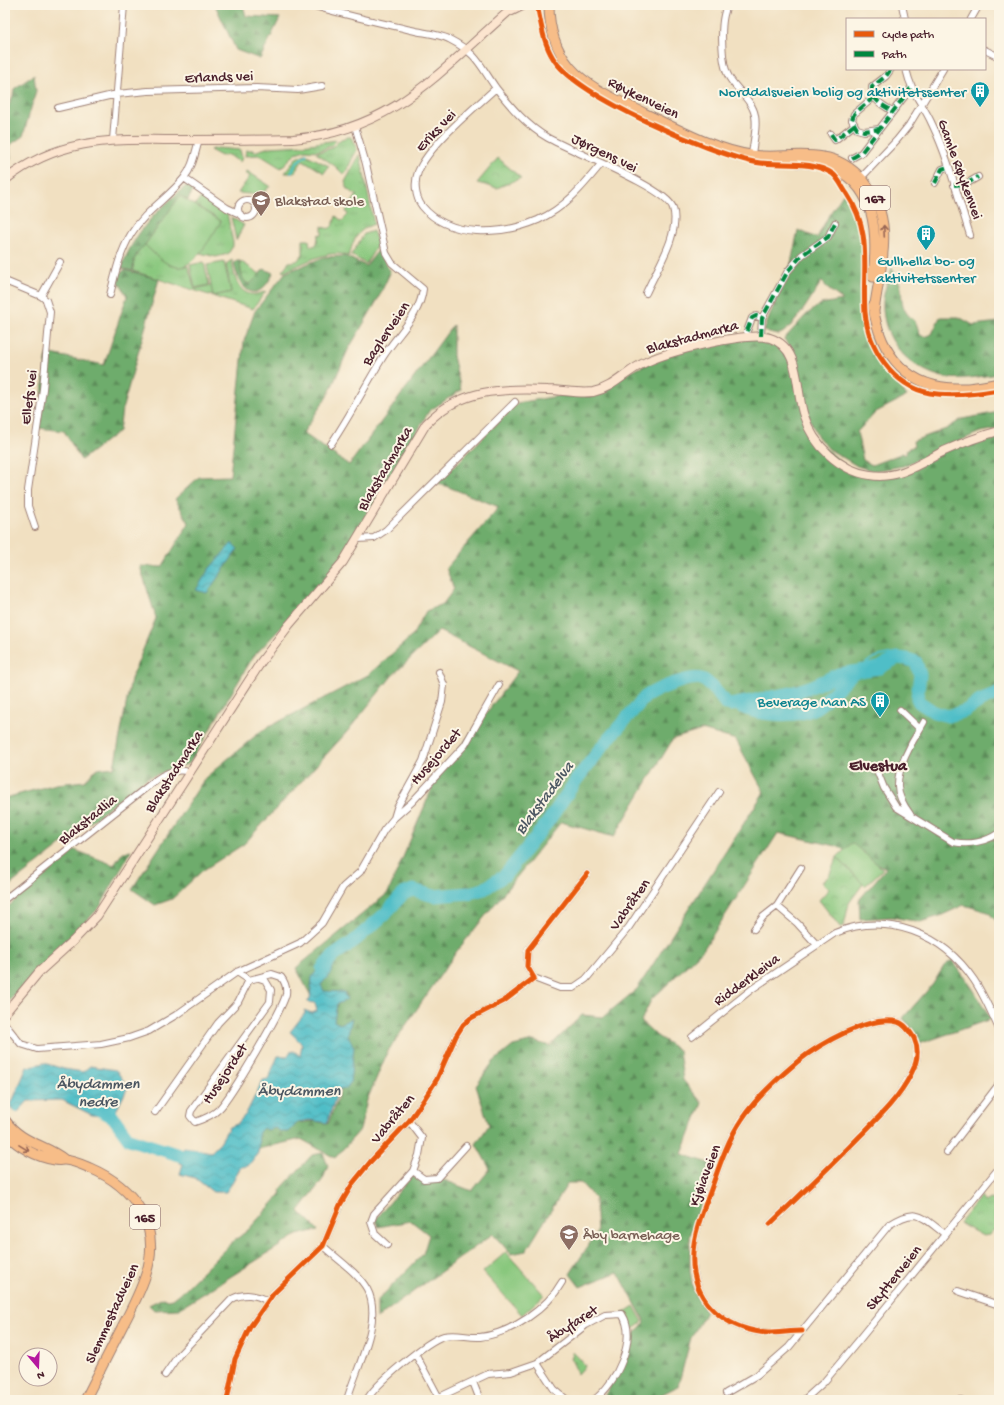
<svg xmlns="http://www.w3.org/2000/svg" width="1004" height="1405" font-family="'Gochi Hand',sans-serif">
  <defs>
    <pattern id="grass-tufts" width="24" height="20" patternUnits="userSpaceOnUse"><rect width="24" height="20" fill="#88c77d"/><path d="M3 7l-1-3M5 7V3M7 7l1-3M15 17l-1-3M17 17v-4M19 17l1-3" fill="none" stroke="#77aa6c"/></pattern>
    <pattern id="forest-firs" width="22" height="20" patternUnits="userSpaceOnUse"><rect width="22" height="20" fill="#6eac6c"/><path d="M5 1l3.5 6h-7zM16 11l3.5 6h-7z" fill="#5c8b59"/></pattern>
    <pattern id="park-crowns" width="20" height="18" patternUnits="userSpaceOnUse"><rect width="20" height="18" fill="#88c77d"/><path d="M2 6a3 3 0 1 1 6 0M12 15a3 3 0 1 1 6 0" fill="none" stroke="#77aa6c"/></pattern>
    <pattern id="water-waves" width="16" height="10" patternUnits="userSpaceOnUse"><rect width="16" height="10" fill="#50bec7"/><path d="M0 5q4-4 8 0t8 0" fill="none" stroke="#449aa2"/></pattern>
  </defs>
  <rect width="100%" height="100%" fill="#fcf5e5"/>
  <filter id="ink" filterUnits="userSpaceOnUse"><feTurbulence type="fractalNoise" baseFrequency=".025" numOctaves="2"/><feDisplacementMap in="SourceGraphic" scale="8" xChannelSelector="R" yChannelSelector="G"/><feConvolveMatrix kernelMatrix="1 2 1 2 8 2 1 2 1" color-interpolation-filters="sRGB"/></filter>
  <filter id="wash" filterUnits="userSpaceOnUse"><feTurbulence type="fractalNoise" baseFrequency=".012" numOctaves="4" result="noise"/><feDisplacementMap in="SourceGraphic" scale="16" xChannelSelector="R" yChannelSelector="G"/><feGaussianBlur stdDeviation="0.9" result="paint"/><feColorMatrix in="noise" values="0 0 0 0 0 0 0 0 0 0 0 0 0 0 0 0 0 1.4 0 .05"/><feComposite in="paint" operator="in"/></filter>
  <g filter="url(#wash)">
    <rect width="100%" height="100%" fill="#f1e0c1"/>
    <path fill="url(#grass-tufts)" stroke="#697354" d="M348,137h3l6,12 -11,23 -3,2 -8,-8 -19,-13 16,-5 9,-9z
      M337,140l-6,6 -13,5 -13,-1 -9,3 -15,15 -21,-13 -15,1 1,-6h7v2l17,-5 33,-2z
      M217,148l23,2 2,8 -2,4 -12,-7 -7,1 -11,-6z
      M305,154l24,12 -5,7 -21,-13 -9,13h-9l11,-15z
      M360,154l14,70c-18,7 -20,15 -25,32 -21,-8 -46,8 -65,16l-2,-1 7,-9 8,-1 6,-7v-14h6l1,6c10,1 6,-7 9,-12l3,1v-9c10,7 12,-3 14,-10l6,5 6,-6 -2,-4 11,-16 -9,-5 -3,-8z
      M247,171l23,15c-8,11 -20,8 -32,7l12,-17 -5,-3z
      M203,195l24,18 6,29v4l-5,8 -12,3 -16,-4 21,-32 -26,-16z
      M231,217l13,8 -8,15z
      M145,245c13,12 25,25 43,21l7,23 16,-4 3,11 17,-4 -5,-28 6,-4c2,20 9,43 34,31l-13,18 -120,-38c0,-12 3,-18 12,-26z
      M981,1196l3,6 6,-3 9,4v30l-6,-3 -4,5 -6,1 -24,-13z"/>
    <path fill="url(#forest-firs)" stroke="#5c664c" d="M215,5h28l3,11 34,2 -20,41 -24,-9z
      M34,75l2,16 -13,45 -13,9 1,14 -6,6v-51l8,-18 1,-7z
      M187,185l6,6 -5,9 -8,-4 -35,49c-9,8 -12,14 -12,26l-12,-3c16,-40 34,-55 66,-83z
      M844,193l15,31 6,25 -5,37 5,44 16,33 26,33 -31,16 -19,20 6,28 9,5 31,-12 1,2 3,-2 -1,-3 8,-4 -1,-5 33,-12 16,-10 37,-7v17l-19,3 -77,34 -30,5 -16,-5 -28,-17 -11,-12 -10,-21 -14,-63 -10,-14 23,-25 14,-10 22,-4 -15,-11 -6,-8c-9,13 -26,44 -40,52 -6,3 -13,0 -18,-2l14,-37 10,-17 10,-47 19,8 12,-23z
      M380,248l10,25 -12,26 -30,51 -19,43 -26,40 46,32 104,-140v31l8,34 -32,21 -66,117 -45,61 -65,68 -63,106 -43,15 -142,111v-91l51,-14 29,-3 11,-12 18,-2 17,-88 25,-61 -16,-52 22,1 27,-44 -14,-24 24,-22 31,-1 14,-135 11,-30 30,-38 39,-16 21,-1 21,10z
      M237,261h3c1,8 0,21 10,23l14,-15 9,4c-15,33 -34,19 -39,-10z
      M892,268c3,6 8,14 9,20 1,9 0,16 5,24 2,4 6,6 9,9 5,8 2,21 17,13l8,-17h19l14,8 26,-3v52c-16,2 -36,6 -52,4 -38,-8 -66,-38 -64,-77 1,-11 5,-22 9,-33z
      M125,270l34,9 -37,131 -3,21 -38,29 -17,-29 -26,-3 9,-75 57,12 23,-69 -12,-20z
      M768,336l22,22 23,80 34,29 26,7 33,-5 38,-17 55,-18v428l-6,6 6,32v24l-11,-12 -24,-7 -24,11 -20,6 -28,-5 -32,2 -1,-19 27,-32 -50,-22 -58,-13 -75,117 -52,50 -10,21 16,15 22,14 4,30 19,23 -20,51 33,11 -25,71v34l3,19 13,23 -15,26 -13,48 -27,14h-43l-3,-5 20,-35 6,-23 14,-15 -27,-50 -38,15 -10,-13 27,-42 -2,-33 -14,-16h-13l-42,68 -15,3 -18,-20 -116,84v-17l46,-47 6,-19 -18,-14 -33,6 -2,-8 36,-43c11,6 16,9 27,2l33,13 18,-22 -14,-25 13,-19 -13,-39 17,-24 20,-16 20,-5 17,5 32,-31 21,2 34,-28 127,-197 -28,-52 -34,-10 -29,9 -59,98 -53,-15 -104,129 -69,100 -21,49 -7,30 -25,28 -34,-19 -43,10 -4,-22 62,-6 12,3 21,-57 -53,-99 92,-75 47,-112 83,-110 -79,-40 -47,45 -46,57 -102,111 -42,27 -30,28 -17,6 -23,-16 73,-111 56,-47 107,-56 44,-39 14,-25 17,-7 11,-15 -8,-21 53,-61 -61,-24 79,-80 76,-13 69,-33 40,-12z
      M75,850l39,15 9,-13 8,-1 -31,56 -95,98v-96z
      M952,960l21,29 18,30 -72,25 -3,-8 -13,-18 30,-34 11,-18z
      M323,1153l5,13 -5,13 -24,32 19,19 -21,5 -118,74 -25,1 -5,-5 14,-7 4,2 6,-1 11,-9 46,-46 18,-14 33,-36 -1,-4 32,-35z"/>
    <path fill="url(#park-crowns)" stroke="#697354" d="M498,158l23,20 -24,10 -20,-5z
      M240,261l20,13 -10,10c-10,-2 -9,-15 -10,-23z
      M837,857l26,27 -14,19 -5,23 -4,1 -21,-27 10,-11 -7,-7 7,-6z
      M573,1352l8,8 4,6 -7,8 -7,-15z"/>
    <path fill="#88c77d" stroke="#697354" d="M180,196l41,25c-7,12 -27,48 -43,46 -13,-1 -24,-14 -33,-22z
      M373,231l5,13 -12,20 -15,-9 13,-21z
      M204,262l5,23 -14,3 -5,-23z
      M224,262l7,30 -18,4 -6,-31z
      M852,843l31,26 -18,17 -28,-29z
      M506,1252l38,43 -22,20 -39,-43z
      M634,1306l9,16 -10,7 -10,-16z"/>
    <path fill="url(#water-waves)" stroke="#4d6e79" d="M232,543l6,6 -31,44 -11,-3 13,-21z
      M333,956h5l-5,6 -2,11 -10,12 3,6 20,1 3,8 -10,4 -3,17 6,3 12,-6 -4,17 6,13 -4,35 -4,6 -8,1 -11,33 -17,-3 -12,2 -9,10h-8l-5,-4 -9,2 -4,-2 -4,4 -1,21 -10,13 -7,1c-6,8 -9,18 -15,25h-13l-18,-14 -15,-4 3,-10 -3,-1 4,-16 27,5 8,-8 10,-17 8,-3 9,-10 17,-34 5,-1 10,-23h10l2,-4 4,-1 6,5 2,-12 -12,-12 15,-19 -1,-3 8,3 5,-2 -2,-8 -8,-1 3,-3 2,-22 14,-19z
      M44,1063l20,6 19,3 7,-6 26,4 12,17 -15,30 -21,-2 -30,-15 -34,1 -11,12 -7,-6 17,-40z"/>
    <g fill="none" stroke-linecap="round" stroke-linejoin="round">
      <path stroke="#50bec7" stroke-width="2" d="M291,173l6,-11 10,-8
        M860,670c9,-12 15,-13 29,-16l8,4
        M790,693l25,15"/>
      <path stroke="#50bec7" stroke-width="13" d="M738,705c18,10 59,14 77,3 12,-7 28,-26 39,-36
        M322,969l11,-13 20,-14 32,-28 18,-20 10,-4 21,6 35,-3 15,-4 21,-14 42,-52 30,-44 28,-36 40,-46c10,-7 49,-24 59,-17 9,6 16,16 22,24l5,1 61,-12 21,-7 26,-12 40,-6 18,-10 10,1 9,3 4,13 -3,23 2,4 15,10 14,4 17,-5 15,-10 19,-8
        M98,1109l15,8 16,22 53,17h17"/>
    </g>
  </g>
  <g filter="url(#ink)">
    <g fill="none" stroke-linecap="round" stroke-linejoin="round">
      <defs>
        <path id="street" d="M311,5c33,10 66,17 100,25 12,3 27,4 38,9 29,15 30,25 47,49 15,19 31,38 52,50 23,13 119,50 125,70 8,25 -17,62 -27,85
          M728,5c-9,13 -7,59 1,72 7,12 19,20 24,32 6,13 0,33 -1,46
          M902,5l3,14
          M971,19l8,-14
          M985,50l14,7
          M891,69l-5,7 -14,11c-1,13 11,18 20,24
          M906,69c6,26 16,33 26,55 17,35 26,74 38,111
          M496,88c-22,20 -67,57 -78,84 -4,10 -3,25 4,34 27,33 81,29 116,14 28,-13 44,-33 63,-56
          M874,97l-20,17 -2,6 5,9 7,2 15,-2
          M58,108l59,-14 31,-3 108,-3 42,2 24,-4
          M831,134l4,6 19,-15
          M113,140l11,-135
          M852,158l9,-5 50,-65
          M184,178l43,30 13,6
          M859,180l38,-40 12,-15 34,-56
          M935,183l7,-14 6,-2
          M954,185l12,-1 12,-7
          M238 209a9 9 0 1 1 18 0a9 9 0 1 1-18 0Z
          M5,281l36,15 5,4 4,12 -7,77 -15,101v16l7,21
          M110,295c5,-21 10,-43 21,-61 14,-23 37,-36 53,-56 9,-11 11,-25 15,-38
          M41,296l19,-34
          M747,331l5,-13 4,-2 6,2
          M761,336l1,-18 26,-47 14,-16 26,-18 7,-14
          M331,444c19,-28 34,-58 52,-87 14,-23 37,-41 40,-68l-31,-26 -6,-10 -20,-89 -11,-38
          M358,539l16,-1 12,-8 129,-128
          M900,710l20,19 4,-7
          M876,768l8,20 12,19 57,35c17,3 31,1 46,-9
          M910,814c-6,-8 -12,-17 -12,-28 -1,-17 13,-43 22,-57
          M394,818l18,-16 53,-57 34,-60
          M5,899l152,-120c10,-7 20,-11 32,-7
          M777,906l20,17 20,22
          M754,929l9,-12 14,-11 24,-38
          M237,972l12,8 23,-6 9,3c4,5 6,10 5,17 -3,15 -55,103 -67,115 -6,6 -15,10 -24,13l-5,-6 1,-5 79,-109 1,-12 -6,-10 -6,-2
          M534,978l26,10h13l13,-9 43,-52 90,-135
          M5,1024l16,20 16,5 64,-5 28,-6 20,-7 27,-16 61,-43 63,-29 22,-20 21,-36 17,-15 24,-42 10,-12 3,-10 26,-47 19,-59 2,-17 -5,-13
          M692,1037l60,-48 83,-56c52,-22 108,1 139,47 10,15 17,32 25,49
          M155,1112l63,-89 20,-21 11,-22
          M947,1152l52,-68
          M413,1171l11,8 13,-1 29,-32
          M770,1224c30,-29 61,-58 90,-88 19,-19 39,-38 51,-62 6,-11 9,-23 3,-36 -4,-6 -9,-14 -16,-16 -28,-8 -80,23 -101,40 -19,16 -41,36 -55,57 -15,22 -23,48 -32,73 -10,26 -21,53 -16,81 7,37 38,57 74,60 11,0 23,-2 34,-2
          M387,1245l-12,-11 -4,-12 3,-8 39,-43 6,-16 3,-17 -13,-17
          M323,1246c14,13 34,26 44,43 17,31 -11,79 -20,111
          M958,1291l41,14
          M416,1355l22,41
          M537,1363l17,26 13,11
          M165,1375l13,-19 54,-57c11,-6 24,-5 35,2
          M473,1382l7,18
          M726,1393l31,-18 32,-28 100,-122c28,-18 32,-9 56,9
          M227,1400l8,-41 15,-32 23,-33 50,-48 17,-41 13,-22 18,-22 38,-40 14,-20 14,-22 19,-43 7,-11 8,-7 33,-17 30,-23 -7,-12 1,-16 59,-76
          M367,1400c7,-15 61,-60 77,-64 12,-3 25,2 36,1 32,-4 67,-28 82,-55
          M433,1400l55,-26 23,-2 26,-9 49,-38 19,-10 17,-1c16,25 -6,70 -28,86
          M804,1400l20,-18 36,-43 139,-171
          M946,1400h15"/>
        <path id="secondary" d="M512,11l12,-6
          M5,180c57,-45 111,-40 179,-40 36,0 73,0 109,-1 103,-8 150,-72 223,-134
          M5,1013l34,-41 34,-31 24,-25 164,-254 28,-37 54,-63 83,-138c33,-35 76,-36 122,-34 15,0 30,4 45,2 21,-4 34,-22 53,-30 24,-11 100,-31 124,-24 32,10 25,53 34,78 9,29 36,55 66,59 28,5 51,-12 74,-24 18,-8 36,-15 55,-20"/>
        <path id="primary" d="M549,5c0,23 6,44 21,62 19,22 48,33 74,46 34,16 69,36 107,42 24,4 47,-3 72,2 16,2 30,12 41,24 33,40 16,84 10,130
          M781,159c12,6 31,3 45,7 51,16 52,68 47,111
          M873,306c7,50 36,84 89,82 13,0 25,-3 37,-5
          M5,1120c17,24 41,24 60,40
          M5,1133c14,14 31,24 50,27 3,1 6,0 9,0 8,0 19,5 26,8 44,19 72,57 56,106 -6,19 -15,36 -24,53 -12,24 -25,49 -37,73"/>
      </defs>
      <use href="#street" stroke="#9e8076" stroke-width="8"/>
      <use href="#secondary" stroke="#9e8076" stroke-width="10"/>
      <use href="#primary" stroke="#9e8076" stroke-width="11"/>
      <use href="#street" stroke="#fff" stroke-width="6"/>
      <use href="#secondary" stroke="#fce5cf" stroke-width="8"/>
      <use href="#primary" stroke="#f7bd88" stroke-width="9"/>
      <path stroke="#00873e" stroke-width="4" stroke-dasharray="8 4" stroke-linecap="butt" d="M891,69l-5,7 -14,11c-1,13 11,18 20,24
        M874,97l-20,17 -2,6 5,9 7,2 15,-2
        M831,134l4,6 19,-15
        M852,158l9,-5 50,-65
        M935,183l7,-14 6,-2
        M954,185l12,-1 12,-7
        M747,331l5,-13 4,-2 6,2
        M761,336l1,-18 26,-47 14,-16 26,-18 7,-14"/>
      <defs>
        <path id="cycleway" d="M537,5c4,18 6,37 16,53 22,38 157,95 201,104 24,5 57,-3 79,12 6,5 9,13 14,20 26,39 15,74 18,118 3,35 27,74 65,81 22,4 46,1 69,-3
          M770,1224c30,-29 61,-58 90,-88 19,-19 39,-38 51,-62 6,-11 9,-23 3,-36 -4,-6 -9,-14 -16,-16 -28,-8 -80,23 -101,40 -19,16 -41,36 -55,57 -15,22 -23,48 -32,73 -10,26 -21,53 -16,81 7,37 38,57 74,60 11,0 23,-2 34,-2
          M227,1400l8,-41 15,-32 23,-33 50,-48 17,-41 13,-22 18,-22 38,-40 14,-20 14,-22 19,-43 7,-11 8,-7 33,-17 30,-23 -7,-12 1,-16 59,-76"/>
      </defs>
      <use href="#cycleway" stroke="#fcf5e5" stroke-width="8"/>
      <use href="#cycleway" stroke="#e8590c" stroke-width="5"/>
    </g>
    <defs><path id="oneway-shaft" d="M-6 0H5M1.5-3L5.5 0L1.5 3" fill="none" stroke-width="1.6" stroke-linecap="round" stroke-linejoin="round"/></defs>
    <g stroke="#986655">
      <use href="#oneway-shaft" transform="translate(884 231) rotate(-93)"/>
      <use href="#oneway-shaft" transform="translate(24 1148) rotate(32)"/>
    </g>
  </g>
  <defs>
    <symbol id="building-pin" viewBox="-11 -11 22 30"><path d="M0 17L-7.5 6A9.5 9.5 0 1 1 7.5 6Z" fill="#0f9aa8" stroke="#fcf5e5"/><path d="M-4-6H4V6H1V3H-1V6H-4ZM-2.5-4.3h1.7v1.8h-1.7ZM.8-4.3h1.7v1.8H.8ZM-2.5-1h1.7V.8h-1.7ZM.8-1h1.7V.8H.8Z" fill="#fff"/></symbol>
    <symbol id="school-pin" viewBox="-11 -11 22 30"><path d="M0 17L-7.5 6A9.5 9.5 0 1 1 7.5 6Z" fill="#8d6e63" stroke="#fcf5e5"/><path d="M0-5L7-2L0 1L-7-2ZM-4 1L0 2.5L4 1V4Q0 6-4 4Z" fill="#fff"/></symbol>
  </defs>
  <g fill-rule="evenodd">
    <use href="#building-pin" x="969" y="80" width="22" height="30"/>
    <use href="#school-pin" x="250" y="189" width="22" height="30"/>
    <use href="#building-pin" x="915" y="223" width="22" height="30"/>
    <use href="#building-pin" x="869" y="690" width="22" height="30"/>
    <use href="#school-pin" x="558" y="1223" width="22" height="30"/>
  </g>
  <g text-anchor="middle" stroke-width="4" stroke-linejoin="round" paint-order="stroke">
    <g fill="#fcf5e5" stroke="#7f5f63" stroke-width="1">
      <rect x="860" y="186" width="30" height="24" rx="3"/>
      <rect x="130" y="1205" width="30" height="24" rx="3"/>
    </g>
    <g font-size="14" font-weight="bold" fill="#4a1f2b">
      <text x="875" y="203">167</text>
      <text x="145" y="1222">165</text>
    </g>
    <g font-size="15" fill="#4a1f2b" stroke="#fcf5e5">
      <text transform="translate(219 76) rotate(-2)" y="5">Erlands vei</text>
      <text transform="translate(644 97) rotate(26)" y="5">Røykenveien</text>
      <text transform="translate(435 130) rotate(-47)" y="5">Eriks vei</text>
      <text transform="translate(605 152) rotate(26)" y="5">Jørgens vei</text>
      <text transform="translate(961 169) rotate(70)" y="5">Gamle Røykenvei</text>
      <text transform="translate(385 333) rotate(-56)" y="5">Baglerveien</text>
      <text transform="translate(692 336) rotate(-15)" y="5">Blakstadmarka</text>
      <text transform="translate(28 397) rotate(-83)" y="5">Ellefs vei</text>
      <text transform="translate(384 468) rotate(-60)" y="5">Blakstadmarka</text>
      <text transform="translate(435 756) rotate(-49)" y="5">Husejordet</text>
      <text transform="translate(173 771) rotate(-57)" y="5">Blakstadmarka</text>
      <text transform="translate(87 819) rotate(-39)" y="5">Blakstadlia</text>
      <text transform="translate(629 904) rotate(-55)" y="5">Vabråten</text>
      <text transform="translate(746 979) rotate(-36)" y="5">Ridderkleiva</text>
      <text transform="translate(224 1073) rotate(-56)" y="5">Husejordet</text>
      <text transform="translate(392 1118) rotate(-50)" y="5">Vabråten</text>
      <text transform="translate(704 1175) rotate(-69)" y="5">Kjøiaveien</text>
      <text transform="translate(893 1277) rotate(-51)" y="5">Skytterveien</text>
      <text transform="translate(111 1313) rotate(-65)" y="5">Slemmestadveien</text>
      <text transform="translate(572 1323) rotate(-33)" y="5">Åbyfaret</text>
    </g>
    <g font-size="15" fill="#0d838f" stroke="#fcf5e5" text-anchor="end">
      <text x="966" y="96">Norddalsveien bolig og aktivitetssenter</text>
      <text x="926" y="265" text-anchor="middle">Gullhella bo- og<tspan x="926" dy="17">aktivitetssenter</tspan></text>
      <text x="866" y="706">Beverage Man AS</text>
    </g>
    <g font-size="15" fill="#785e54" stroke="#fcf5e5" text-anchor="start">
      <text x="275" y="205">Blakstad skole</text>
      <text x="583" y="1239">Åby barnehage</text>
    </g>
    <g font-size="16" font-weight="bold" fill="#4a1f2b" stroke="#fcf5e5">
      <text x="878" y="770">Elvestua</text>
    </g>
    <g font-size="16" font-style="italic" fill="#4c5762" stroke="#fcf5e5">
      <text transform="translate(543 797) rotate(-53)" y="6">Blakstadelva</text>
      <text x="98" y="1088">Åbydammen<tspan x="98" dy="18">nedre</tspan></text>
      <text x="299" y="1095">Åbydammen</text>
    </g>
  </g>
  <rect width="1004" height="1405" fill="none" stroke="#fcf5e5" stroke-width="20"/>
  <rect x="846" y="18" width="140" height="52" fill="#fcf5e5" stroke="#b59f9b"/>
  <rect x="854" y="31" width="20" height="6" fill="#e8590c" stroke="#b59f9b"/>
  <text x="882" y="38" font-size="12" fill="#4a1f2b">Cycle path</text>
  <rect x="854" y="51" width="20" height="6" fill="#00873e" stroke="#b59f9b"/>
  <text x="882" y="58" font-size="12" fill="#4a1f2b">Path</text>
  <g transform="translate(38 1367) rotate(161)"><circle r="19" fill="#fcf5e5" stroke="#b59f9b"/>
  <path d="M0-3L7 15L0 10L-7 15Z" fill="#b5179e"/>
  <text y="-6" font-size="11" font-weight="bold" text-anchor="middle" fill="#4a1f2b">N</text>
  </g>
</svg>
